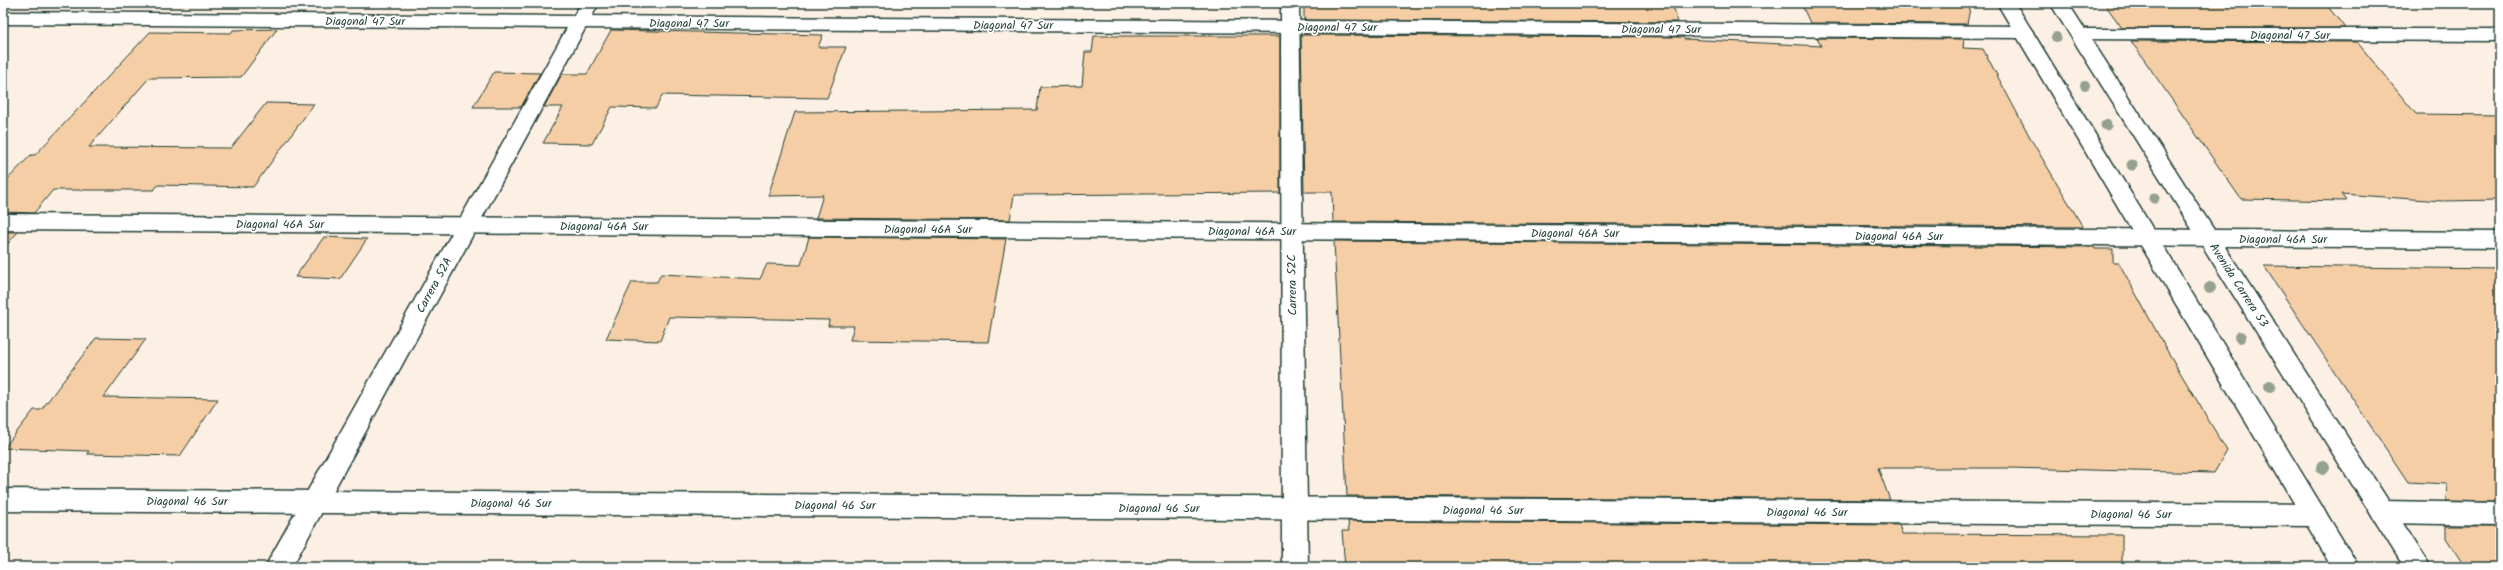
<svg xmlns="http://www.w3.org/2000/svg" width="2503" height="570" font-family="Kalam,sans-serif">
  <rect width="100%" height="100%" fill="#fcf0e4"/>
  <filter id="ink" filterUnits="userSpaceOnUse"><feTurbulence type="fractalNoise" baseFrequency=".025" numOctaves="2"/><feDisplacementMap in="SourceGraphic" scale="8" xChannelSelector="R" yChannelSelector="G"/><feConvolveMatrix kernelMatrix="1 2 1 2 8 2 1 2 1" color-interpolation-filters="sRGB"/></filter>
  <g filter="url(#ink)">
    <path fill="#f5cea5" stroke="#1f3d34" d="M1304,3h368l6,19 -374,-2z
      M1801,3h170l-4,21 -157,-1z
      M2104,3h221l20,25h-223z
      M277,29l-36,48 -92,1 -60,69 142,1 35,-45 48,1 -61,83 -95,-2 -4,5h-101l-19,23 -31,-1v-28l28,-29h4l115,-123 81,1 2,-3z
      M611,30l212,5 -5,12h28l-19,51 -165,-3 -6,13 -44,-1 -20,37 -49,-1 20,-36h-19l18,-33h25z
      M1304,35l379,2 1,2 137,7 -4,-8 147,1 -1,9 20,1 49,92 51,86 -750,-5 -1,-30h-28l-3,-156z
      M1094,36h186v157l-266,2 -4,25 -194,-2 7,-23 -55,1 27,-84 242,-2 3,-23 42,-1 3,-34h7z
      M2131,41l226,1 59,72 84,1v85l-58,1 -101,-7 5,7 -105,-2z
      M494,72l46,1 -19,34h-48z
      M3,232h15l-15,17z
      M324,237l43,2 -27,40 -45,-2z
      M809,237l197,2 -18,103 -138,-2 4,-14h-26l1,-6 -160,-3 -9,24 -54,-2 26,-57h25l4,-8 99,5 7,-15 34,1z
      M1334,241l760,6 1,2h18v14h6l46,84 62,104 -13,22 -206,-5h-130l12,32 -543,-4z
      M2264,266l236,3v233l-54,-1 1,-17 -39,-2z
      M96,338l50,1 -42,58 114,2 -38,57 -93,-2 2,-3 -85,-3 30,-38h7z
      M1348,521l551,4 3,9 220,1v32h-777l-3,-36h7z
      M2446,526h54v41h-35l-19,-29z"/>
    <g fill="none" stroke-linecap="round" stroke-linejoin="round">
      <defs>
        <path id="minor" d="M3,12l2021,14 6,2 3,4 -3,4 -6,2 -2021,-14z
          M2080,29h420v12l-426,-2 -3,-4 3,-4z
          M3,214l2497,18v16l-2497,-18z
          M3,489l2311,15 9,3 4,8 -4,8 -9,3 -2311,-15z
          M2383,501l117,2v22l-117,-2 -9,-3 -4,-8 4,-8z"/>
        <path id="tertiary" d="M581,3h18l-307,564h-27z
          M1281,3h18l9,564h-26z"/>
        <path id="secondary" d="M1997,3h18l344,564h-27z
          M2050,3h18l363,564h-27z"/>
      </defs>
      <use href="#minor" stroke="#1f3d34" stroke-width="3"/>
      <use href="#tertiary" stroke="#1f3d34" stroke-width="3"/>
      <use href="#secondary" stroke="#1f3d34" stroke-width="3"/>
      <use href="#minor" fill="#fff" fill-rule="evenodd"/>
      <use href="#tertiary" fill="#fff" fill-rule="evenodd"/>
      <use href="#secondary" fill="#fff" fill-rule="evenodd"/>
    </g>
    <g fill="#94a090">
      <circle cx="2056" cy="37" r="5"/>
      <circle cx="2085" cy="85" r="5"/>
      <circle cx="2106" cy="125" r="5.5"/>
      <circle cx="2132" cy="165" r="5.5"/>
      <circle cx="2154" cy="198" r="5.5"/>
      <circle cx="2210" cy="288" r="6"/>
      <circle cx="2240" cy="337" r="6"/>
      <circle cx="2270" cy="386" r="6"/>
      <circle cx="2323" cy="467" r="7"/>
    </g>
  </g>
  <g text-anchor="middle" stroke-width="3.5" stroke-linejoin="round" paint-order="stroke">
    <g font-size="12" fill="#1f3d34" stroke="#fff">
      <text x="365" y="25">Diagonal 47 Sur</text>
      <text x="689" y="27">Diagonal 47 Sur</text>
      <text x="1013" y="29">Diagonal 47 Sur</text>
      <text x="1337" y="31">Diagonal 47 Sur</text>
      <text x="1661" y="33">Diagonal 47 Sur</text>
      <text x="2290" y="39">Diagonal 47 Sur</text>
      <text x="280" y="228">Diagonal 46A Sur</text>
      <text x="604" y="230">Diagonal 46A Sur</text>
      <text x="928" y="233">Diagonal 46A Sur</text>
      <text x="1252" y="235">Diagonal 46A Sur</text>
      <text x="1575" y="237">Diagonal 46A Sur</text>
      <text x="1899" y="240">Diagonal 46A Sur</text>
      <text x="2283" y="243">Diagonal 46A Sur</text>
      <text transform="translate(434 285) rotate(-61)" y="4">Carrera 52A</text>
      <text transform="translate(1292 285) rotate(-91)" y="4">Carrera 52C</text>
      <text transform="translate(2239 285) rotate(57)" y="4">Avenida Carrera 53</text>
      <text x="187" y="505">Diagonal 46 Sur</text>
      <text x="511" y="507">Diagonal 46 Sur</text>
      <text x="835" y="509">Diagonal 46 Sur</text>
      <text x="1159" y="512">Diagonal 46 Sur</text>
      <text x="1483" y="514">Diagonal 46 Sur</text>
      <text x="1807" y="516">Diagonal 46 Sur</text>
      <text x="2131" y="518">Diagonal 46 Sur</text>
    </g>
  </g>
  <rect width="2503" height="570" fill="none" stroke="#fff" stroke-width="16"/>
  <rect x="8" y="8" width="2487" height="554" fill="none" stroke="#1f3d34" stroke-width="1.5" filter="url(#ink)"/>
</svg>
